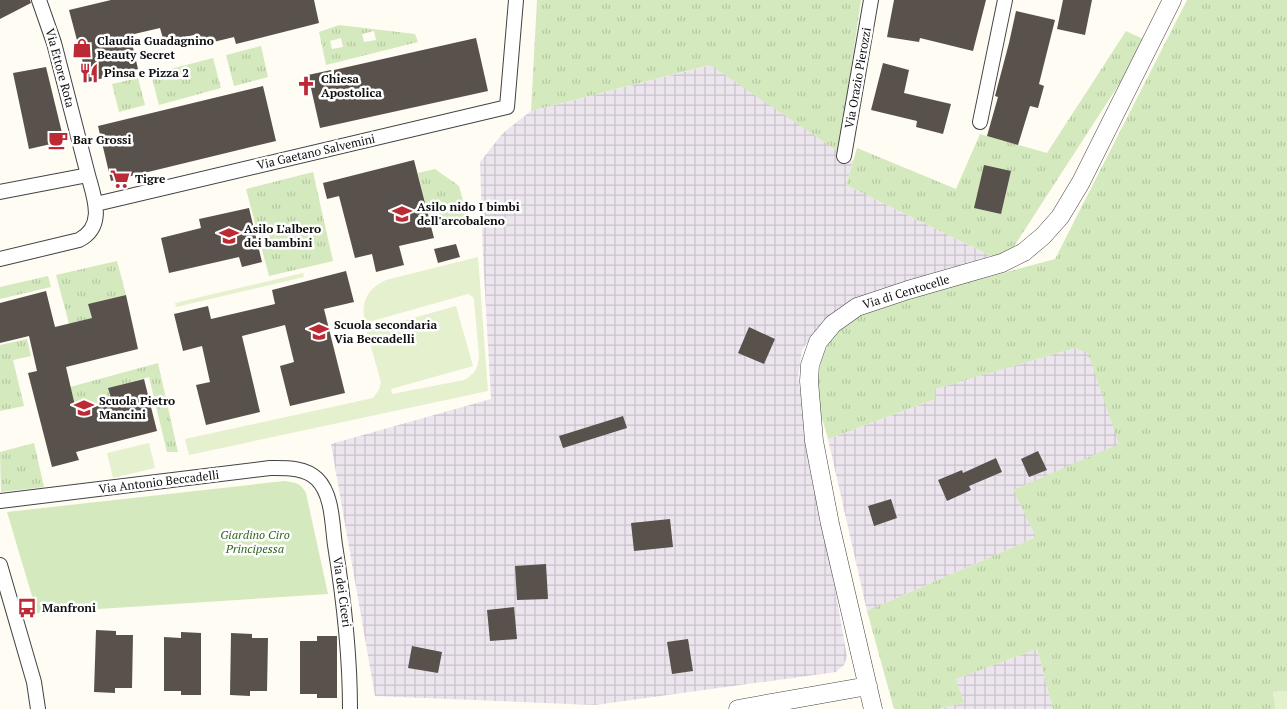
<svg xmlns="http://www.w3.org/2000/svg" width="1287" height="709" font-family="'PT Serif',serif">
  <defs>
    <pattern id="industrial-grid" width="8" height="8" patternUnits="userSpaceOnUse" patternTransform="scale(1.25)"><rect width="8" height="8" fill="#ece5ee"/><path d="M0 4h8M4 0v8" fill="none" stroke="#c9c3cb"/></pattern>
    <pattern id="grass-tufts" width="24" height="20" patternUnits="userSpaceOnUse" patternTransform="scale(1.25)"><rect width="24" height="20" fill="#d4e9bd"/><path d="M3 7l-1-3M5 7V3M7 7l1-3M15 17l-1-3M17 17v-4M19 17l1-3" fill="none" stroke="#b5c7a1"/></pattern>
  </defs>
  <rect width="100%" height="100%" fill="#fffcf3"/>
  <path fill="url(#industrial-grid)" d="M711,65l142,96 -7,24 149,73 -123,34 -17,8 -14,7 -11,10 -16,16 -12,17 -4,28 49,279 -3,8 -8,7 -241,33 -220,-9 -44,-252 160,-45 -8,-143 -3,-94 23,-29 28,-22z
    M1075,348l13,4 13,33 19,60 -106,45 22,47 -169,74 -39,-172 107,-40 -1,-10z
    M1037,649l16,60h-115l25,-6 -8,-24z"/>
  <path fill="url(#grass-tufts)" fill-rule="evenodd" d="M537,0h324l-22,152 -129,-87 -179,46z
    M1187,0h100v691l-14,1 3,17h-223l-16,-60 -81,30 8,24 -26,6h-44l-27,-98 169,-74 -23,-47 106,-46 -31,-91 -13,-5 -140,41v10l-107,40c-3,-12 -8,-24 -10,-36 -1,-9 0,-18 1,-27 5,-65 74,-76 125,-88 37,-9 74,-19 111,-29z
    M339,25l76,9 3,8 -92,23 -7,-33zM374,31l2,9 -12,2 -2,-8zM341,38l2,9 -11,2 -2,-8z
    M1126,31l21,10 -136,210 -16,7 -149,-73 11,-37 99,41 24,-55 67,19z
    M261,46l7,31 -34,9 -8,-31z
    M213,58l8,30 -62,17 -8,-31z
    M138,78l7,27 -26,7 -7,-28z
    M435,169l24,17 8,30 -37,8 -12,-51z
    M313,172l20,89 -64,15 -23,-87z
    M117,261l9,34 -38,9 4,14 -23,6 -13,-49z
    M48,276l3,11 -51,12v-12z
    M27,339l4,17 -18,4 11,46 -24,5v-66z
    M158,363l20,89h-11l-18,-75 -40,11 3,13 -36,9 -6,-23z
    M34,443l10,44 -43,5 -1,-40z"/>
  <path fill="#d4e9bd" d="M284,481c12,2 16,1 22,12l22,101 -291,19 -30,-101z"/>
  <path fill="#e5f0ce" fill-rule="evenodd" d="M478,257l10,134 -299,64 -4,-16 188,-41 6,-8 2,-8c-4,-14 -8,-28 -12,-42 -7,-26 -12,-46 17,-60zM468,294l5,3 1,3 5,56c-1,12 -4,18 -15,24l-72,14 -1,-5 82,-23 -17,-60 -82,23 -2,-8z
    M303,273l1,4 -128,30 -1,-4z
    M149,443l6,25 -42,10 -6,-25z
    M1287,691v18h-15l4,-1 -3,-16z"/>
  <path fill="#58514c" d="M0,0h30l1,3 -31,16z
    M111,0h203l5,23 -83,21 -2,-7 -33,8 -3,-11 -34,8 -4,-14 -30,7 8,34 -50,13 -19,-72z
    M894,0h92l-13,51 -53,-13 -1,4 -32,-5z
    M1063,0h29l-7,35 -28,-6z
    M1016,11l39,9 -16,64 5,2 -6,22 -8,-2 -12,39 -31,-9 11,-39 -3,-1 14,-53z
    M476,38l12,53 -168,37 -12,-53 23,-5 3,9v-9z
    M883,63l26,7 -5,23 47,11 -8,30 -27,-7 1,-6 -46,-11z
    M46,67l18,74 -35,8 -16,-76z
    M263,86l13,55 -165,40 -13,-55z
    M414,160l20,78 -35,8 5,19 -28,7 -4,-18 -17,4 -16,-62 -12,3 -4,-16z
    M984,165l27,6 -10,43 -27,-6z
    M249,208l13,54 -20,5 -3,-10 -70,16 -8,-35 40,-10 -2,-9z
    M456,244l4,13 -22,6 -4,-14z
    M346,271l8,31 -30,7 21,84 -55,13 -10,-40 14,-4 -9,-37 -43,11 18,76 -54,13 -10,-40 14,-3 -8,-36 -19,5 -9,-37 34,-8 3,13 64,-15 -3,-14z
    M46,291l9,36 37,-9 -4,-14 38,-9 12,54 -72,18 10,43 36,-9 -4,-13 36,-9 13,52 -81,21 3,8 -27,7 -24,-94 9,-2 -8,-35 -29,7v-40z
    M749,327l26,12 -11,25 -26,-11z
    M623,416l4,12 -64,20 -4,-12z
    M1038,451l9,19 -18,7 -8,-18z
    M996,458l6,14 -33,14 2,4 -24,11 -9,-21 24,-10 1,3z
    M891,499l6,19 -23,8 -6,-20z
    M670,519l3,28 -39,4 -3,-28z
    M546,564l2,35 -31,1 -2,-34z
    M514,607l3,32 -27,2 -3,-31z
    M96,630l20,1v4h17l-1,53h-17v5l-21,-1z
    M181,632l20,1v62h-20v-4h-17v-54l17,1z
    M231,633l21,1v4h16l-1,53h-17v5l-20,-1z
    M317,636h20v62h-20v-4h-17v-53h17z
    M688,639l5,32 -21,3 -5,-32z
    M412,646l30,6 -4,21 -30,-5z"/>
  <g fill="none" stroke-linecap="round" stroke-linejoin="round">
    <defs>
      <path id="minor" d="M39,0l15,43 34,132
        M980,122l25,-122
        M844,156l27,-156
        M0,192l88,-17c6,22 18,51 -9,65l-79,19
        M96,204l411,-97 9,-107
        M0,501l270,-33c16,0 35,-1 47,11 16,16 15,46 18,66 9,56 15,107 15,164
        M0,565l34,117 4,27"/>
      <path id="tertiary" d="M738,709l130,-23
        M873,709l-43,-185 -16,-83 -5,-60 1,-16 8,-23 15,-18 24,-17 51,-17 94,-27 22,-11 19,-16 17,-19 21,-35 91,-182"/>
    </defs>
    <use href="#minor" stroke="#434343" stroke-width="16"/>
    <use href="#tertiary" stroke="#434343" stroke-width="19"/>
    <use href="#minor" stroke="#fff" stroke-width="14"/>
    <use href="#tertiary" stroke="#fff" stroke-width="18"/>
  </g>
  <defs>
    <symbol id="shop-bare" viewBox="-9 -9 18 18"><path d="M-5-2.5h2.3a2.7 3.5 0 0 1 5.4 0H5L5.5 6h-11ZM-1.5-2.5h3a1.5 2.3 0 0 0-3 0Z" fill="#bc2b35" stroke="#fff" stroke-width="2.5" paint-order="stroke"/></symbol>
    <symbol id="restaurant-bare" viewBox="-9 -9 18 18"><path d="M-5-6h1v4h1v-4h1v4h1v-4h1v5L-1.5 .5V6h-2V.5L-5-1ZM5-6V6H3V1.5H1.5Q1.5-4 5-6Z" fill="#bc2b35" stroke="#fff" stroke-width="2.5" paint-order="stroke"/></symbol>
    <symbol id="church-bare" viewBox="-9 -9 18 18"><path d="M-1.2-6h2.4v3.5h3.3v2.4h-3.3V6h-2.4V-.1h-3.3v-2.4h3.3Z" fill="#bc2b35" stroke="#fff" stroke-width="2.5" paint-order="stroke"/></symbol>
    <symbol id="cafe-bare" viewBox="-9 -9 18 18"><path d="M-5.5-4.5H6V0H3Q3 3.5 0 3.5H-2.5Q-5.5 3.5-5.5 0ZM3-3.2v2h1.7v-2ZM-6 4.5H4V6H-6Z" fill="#bc2b35" stroke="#fff" stroke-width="2.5" paint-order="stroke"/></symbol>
    <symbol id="supermarket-bare" viewBox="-9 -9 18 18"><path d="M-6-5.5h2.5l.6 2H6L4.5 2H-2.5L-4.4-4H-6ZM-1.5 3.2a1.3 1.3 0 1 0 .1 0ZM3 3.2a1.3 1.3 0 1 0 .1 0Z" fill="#bc2b35" stroke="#fff" stroke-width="2.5" paint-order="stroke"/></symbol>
    <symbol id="school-bare" viewBox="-9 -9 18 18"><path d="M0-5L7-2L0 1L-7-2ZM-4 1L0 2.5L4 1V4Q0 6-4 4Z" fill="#bc2b35" stroke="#fff" stroke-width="2.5" paint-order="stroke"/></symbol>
    <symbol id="bus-bare" viewBox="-9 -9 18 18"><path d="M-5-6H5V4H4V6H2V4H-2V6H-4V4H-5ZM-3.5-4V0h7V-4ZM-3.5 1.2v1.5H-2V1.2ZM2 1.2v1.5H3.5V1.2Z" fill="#bc2b35" stroke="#fff" stroke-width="2.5" paint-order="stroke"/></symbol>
  </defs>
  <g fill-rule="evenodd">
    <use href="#shop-bare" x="68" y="34" width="28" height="28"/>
    <use href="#restaurant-bare" x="75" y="59" width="28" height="28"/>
    <use href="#church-bare" x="292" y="72" width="28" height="28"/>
    <use href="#cafe-bare" x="44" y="126" width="28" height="28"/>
    <use href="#supermarket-bare" x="106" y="165" width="28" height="28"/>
    <use href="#school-bare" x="388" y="200" width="28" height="28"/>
    <use href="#school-bare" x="215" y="222" width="28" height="28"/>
    <use href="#school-bare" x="305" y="318" width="28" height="28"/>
    <use href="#school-bare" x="70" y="394" width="28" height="28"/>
    <use href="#bus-bare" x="13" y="594" width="28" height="28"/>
  </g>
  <g text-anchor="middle" stroke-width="5" stroke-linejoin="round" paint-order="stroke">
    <g font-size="12" font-weight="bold" fill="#101010" stroke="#fff" text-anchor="start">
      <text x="97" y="45">Claudia Guadagnino<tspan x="97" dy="14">Beauty Secret</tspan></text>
      <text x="104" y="77">Pinsa e Pizza 2</text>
      <text x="321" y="83">Chiesa<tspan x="321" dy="14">Apostolica</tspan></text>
      <text x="73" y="144">Bar Grossi</text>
      <text x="135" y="183">Tigre</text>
      <text x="417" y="211">Asilo nido I bimbi<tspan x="417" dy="14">dell'arcobaleno</tspan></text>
      <text x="244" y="233">Asilo L'albero<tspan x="244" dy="14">dei bambini</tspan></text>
      <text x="334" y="329">Scuola secondaria<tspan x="334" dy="14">Via Beccadelli</tspan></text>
      <text x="99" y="405">Scuola Pietro<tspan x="99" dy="14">Mancini</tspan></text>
      <text x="42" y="612">Manfroni</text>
    </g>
    <g font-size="12" fill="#101010" stroke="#fff">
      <text transform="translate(60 68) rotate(75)" y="4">Via Ettore Rota</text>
      <text transform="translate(858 78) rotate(-80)" y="4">Via Orazio Pierozzi</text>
      <text transform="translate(316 152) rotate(-13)" y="4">Via Gaetano Salvemini</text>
      <text transform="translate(906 292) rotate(-17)" y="4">Via di Centocelle</text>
      <text transform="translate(159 482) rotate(-7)" y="4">Via Antonio Beccadelli</text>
      <text transform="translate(342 592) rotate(82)" y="4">Via dei Ciceri</text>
    </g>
    <g font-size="12" font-style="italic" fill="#316621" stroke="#fff">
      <text x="255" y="539">Giardino Ciro<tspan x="255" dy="14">Principessa</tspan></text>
    </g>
  </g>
</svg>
